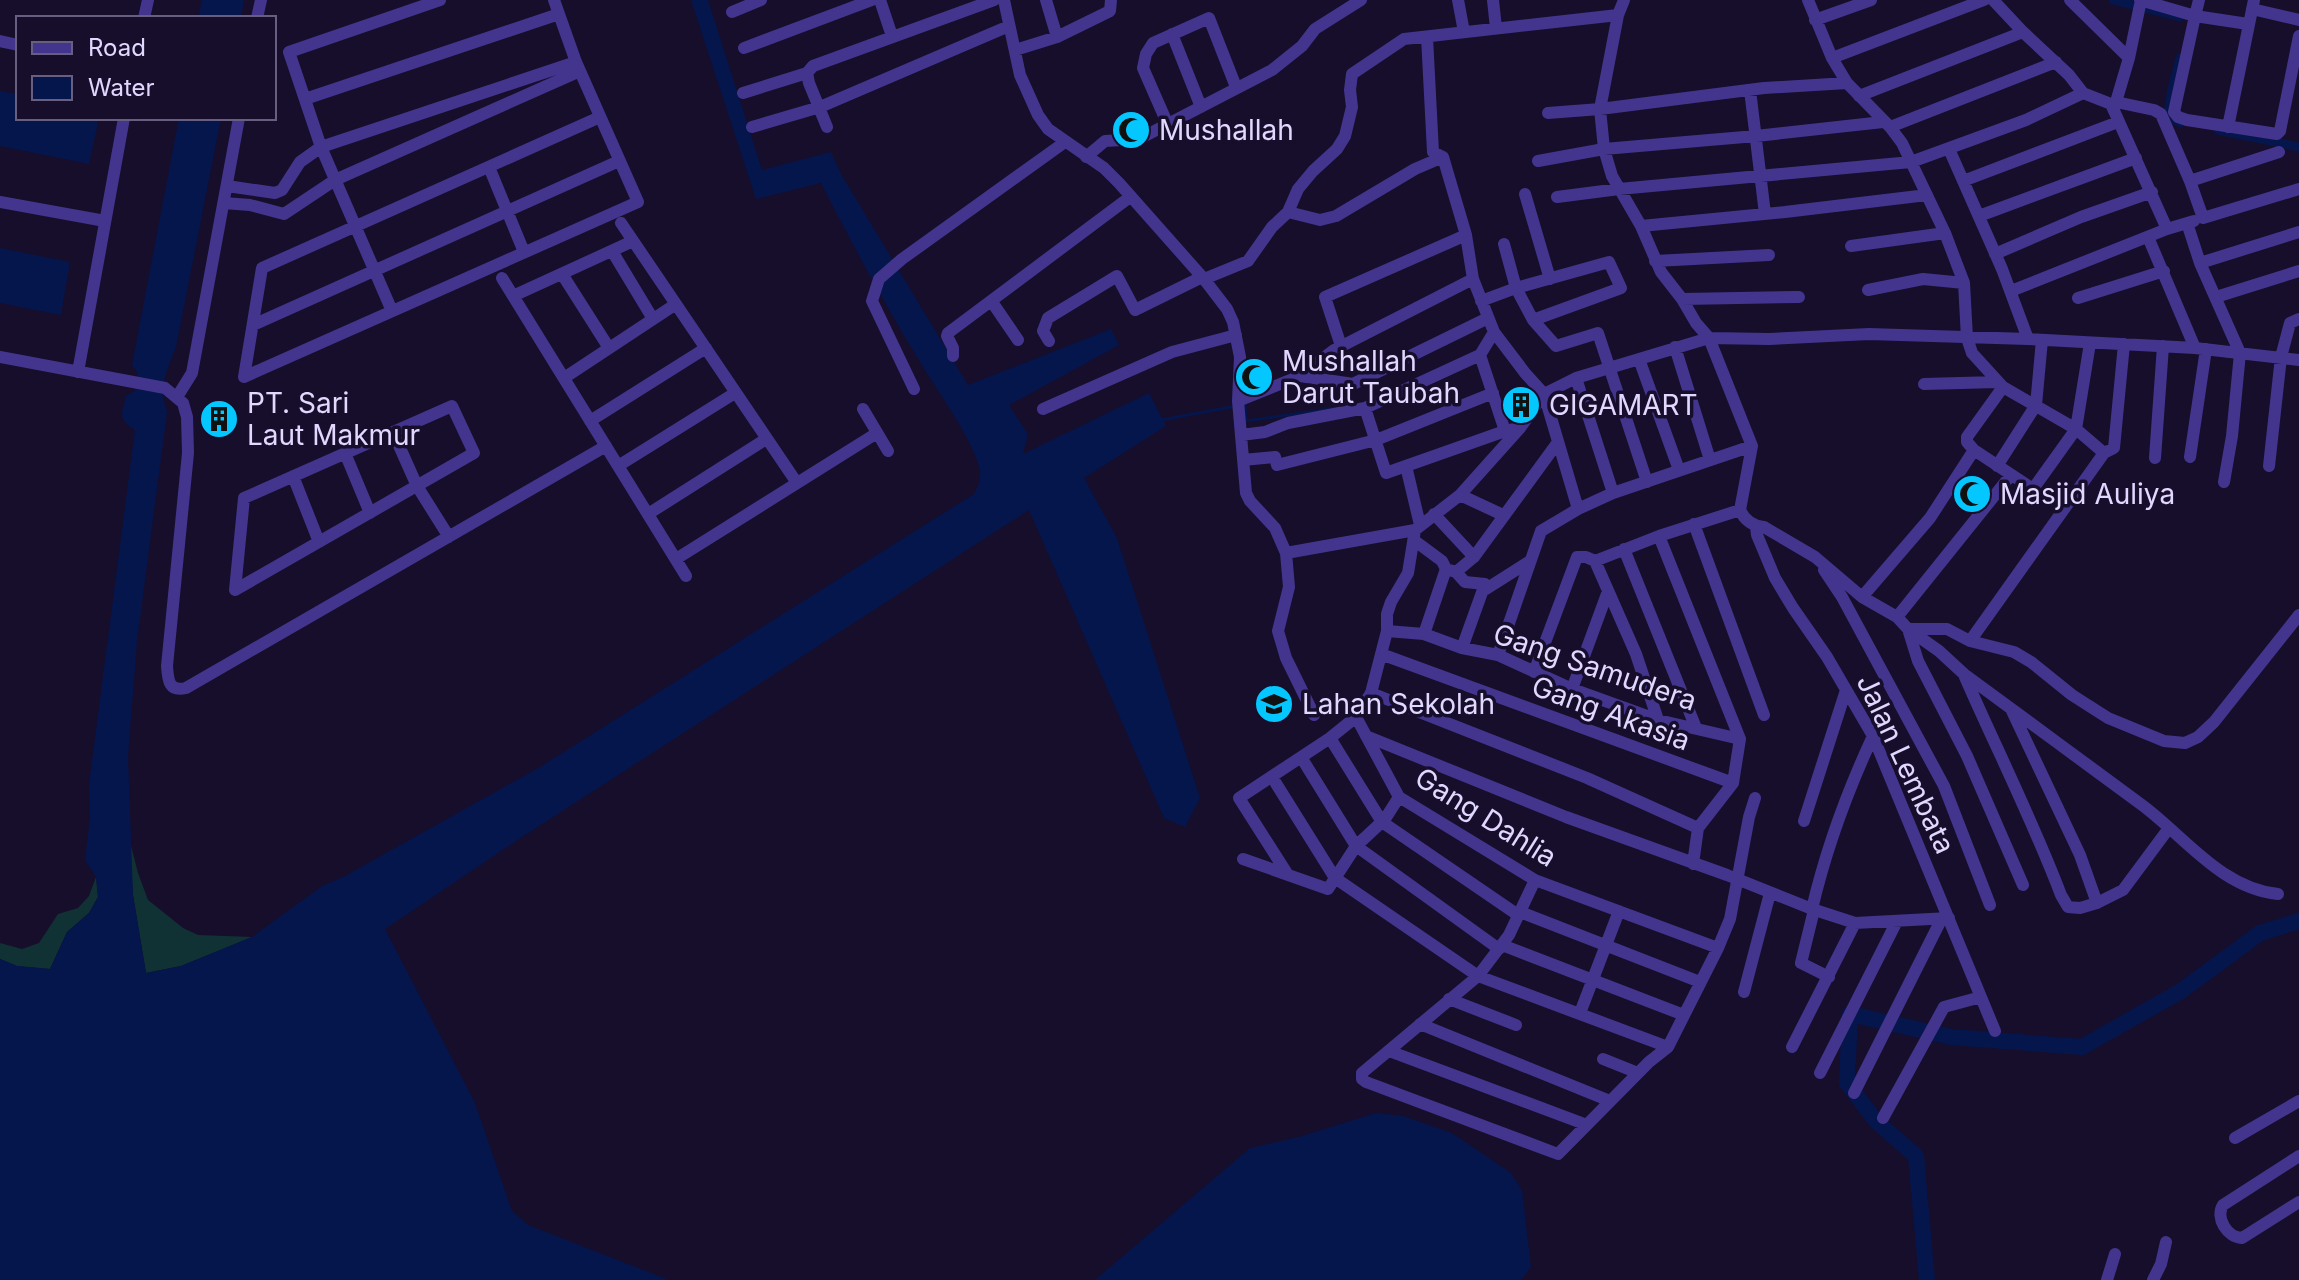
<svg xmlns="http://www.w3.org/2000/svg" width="2299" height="1280" font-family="Inter,sans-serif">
  <rect width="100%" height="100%" fill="#170e2b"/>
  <path fill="#103235" d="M129,838l9,35 10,27 35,28 15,7 54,2 -71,29 -35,7 -13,-78z
    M96,877l2,20 -9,16 -22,19 -17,37 -33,-3 -17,-7v-16l22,6 17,-6 19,-29 20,-6 11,-12z"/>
  <path fill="#05164c" d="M202,0h42l-3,18h-43z
    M691,0h17l54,170 69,-18 10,22 127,211 143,-56 8,16 -110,60 19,29 -5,20 126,-61 17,33 -82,52 33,60 83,260 -15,29 -21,-9 -135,-308 -510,329 -134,90 90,174 37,108 16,14 141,55h-669v-321l17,7 33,3 17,-37 22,-19 9,-16 -2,-20 -11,-17 5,-43 -1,-33 46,-354c-18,-11 -13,-16 -9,-34l9,-5 3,-18 -6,-8 47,-247h42l-45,229c-9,24 -18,39 -9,65l-30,229 -9,115 5,139 13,78 35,-7 71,-29 70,-51 23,-10 195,-109 434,-273c4,-8 7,-14 6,-23 -5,-30 -47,-86 -63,-114 -34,-56 -66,-115 -96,-174l-65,16z
    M0,91l18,3v24h81l-10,46 -89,-18z
    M0,248l70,14 -9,53 -61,-12z
    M1376,1113l27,3 49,17 59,40 11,17 9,77 -10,13h-426l155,-132 52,-12z"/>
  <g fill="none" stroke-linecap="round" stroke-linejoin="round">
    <path stroke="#05164c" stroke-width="3" d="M1245,404l1,17 91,-13
      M1161,420l75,-14"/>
    <path stroke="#05164c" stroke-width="9" d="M2113,0l67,17
      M2180,123l-12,-8 4,-26 8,-31
      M2218,130l81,17"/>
    <path stroke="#05164c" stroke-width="16" d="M1927,1280l-11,-124 -40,-35 -29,-38 3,-69 101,23 131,10 99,-56 79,-58 39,-12"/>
    <path stroke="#43358e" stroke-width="12" d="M880,0l12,36
      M1004,0l16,75 18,40 10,14 56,39 15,15 85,96 23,30 6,13 7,35 -2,44 8,92 4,8 25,27 11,25 3,34 -11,44 8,27 28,57
      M1046,0l11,37
      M1458,0l6,32
      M1493,0l3,28
      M1624,0l-6,15 -18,94 4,40 8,27 29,50 20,46 21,27 14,24 13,15 43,108 -12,64c5,11 13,16 24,17l51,30 47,40 35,20 11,12 31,22 25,23c59,44 119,87 178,131 43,32 79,83 136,89
      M1808,0l24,58 15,25 43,44 12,16 43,90 19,50 3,55 5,15 31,34 73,42 28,24
      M1993,0l30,32 46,43 14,18 28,11 5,-2 38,8 7,4 29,67 13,37 96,-29
      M2070,0l59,58
      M2140,0l55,16 -21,96 4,5 9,3 90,14 3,-3 19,-95
      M2199,0l-4,16 53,8
      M2252,9l47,11
      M732,12l29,-12
      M144,18l4,-18
      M257,18l4,-18
      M1815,20l56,-20
      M1172,34l29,73
      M1427,37l6,115 10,5
      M0,41l18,4
      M744,48l128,-48
      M1015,50l42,-13 53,-26 1,-11
      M1832,58l152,-58
      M807,73l2,10 18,44
      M1750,90l15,124
      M743,93l64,-20 6,-7 181,-66
      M1859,96l164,-64
      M305,99l254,-85
      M2116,102l13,-44 12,-58
      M2111,104l56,125 27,-8
      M1548,113l52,-4 164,-21 83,-5
      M1168,125l-25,-57 3,-14 7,-11 56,-25 27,69
      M752,127l68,-20 189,-81
      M1890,127l166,-65
      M2228,127l26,-127
      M1949,149l53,120 26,70
      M1086,157l19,-16 34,-2 133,-69 30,-24 13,-17 46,-29
      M1443,157l23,78 7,44 21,53 31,41 19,21 34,115 35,-16 139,-47
      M1538,161l66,-12 152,-13 127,-14
      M489,167l35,85
      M1963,181l155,-59
      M2190,181l89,-29
      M227,186l48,7 7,-3 18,-28 21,-15 255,-85
      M1525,194l25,85
      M1557,197l62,-8 292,-27 115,-42 57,-27
      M0,202l105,19
      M224,203l26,2 34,9 51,-34 245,-109
      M1288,212l10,-23 15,-18 24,-22 8,-13 7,-29 -2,-17 2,-16 52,-35 214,-24
      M1979,216l157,-58
      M621,223l176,260
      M2187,223l13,40 40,90 -8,83 -8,46
      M1641,226l144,-14 142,-17
      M2148,237l47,111
      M1504,244l12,44 93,-26 12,26 -88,32
      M1851,246l94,-13
      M612,251l41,68
      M1995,254l86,-37 71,-25
      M1655,261l114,-6
      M2200,263l99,-31
      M562,274l47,74
      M502,278l184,298
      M1204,279l44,-18 24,-34 16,-15 32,8 16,-4 79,-47 28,-12
      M1868,290l55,-11 41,4
      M2011,291l156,-62
      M513,296l120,-55
      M2216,297l83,-26
      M2078,298l86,-27
      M1682,299l117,-2
      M1481,301l35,-13 17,32 23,26 42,-13 49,149
      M992,302l26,38
      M392,311l-71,-164 -32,-95 151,-52
      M253,325l366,-164
      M1494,332l-14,23 25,76
      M1049,341l-6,-10 5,-13 69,-42 18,34 67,-33
      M1341,346l-16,-49 141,-62
      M1675,347l35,113
      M953,356v-8l-6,-12 1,-3 182,-136
      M0,357l165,31 18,15 4,14 1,36 -21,213c1,15 2,26 19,22l420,-242
      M1639,359l40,111
      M78,372l46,-254
      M1300,376l53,8 135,-66
      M244,377l394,-175 -62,-140 -22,-62
      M244,377l18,-109 338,-151
      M564,378l112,-74
      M1576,378l37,115
      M1924,384l73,-2
      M2003,387l-36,50v5l7,8 59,39 43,-60 14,-86
      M914,389l-42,-88 7,-22 23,-20 163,-117
      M1544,394l32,-16 133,-40 60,1 100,-5 159,5 167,9 104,12
      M177,397l15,-24 47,-255
      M1238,401l62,-25 34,-26 139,-71
      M452,406l22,47 -239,137 9,-92z
      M1365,408l21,65 119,-42 15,-3
      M863,409l25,42
      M1043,409l129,-57 64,-17
      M590,421l116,-73
      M393,432l24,54 32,51
      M1241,435l24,-3 23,-9 77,-15 115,-53
      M345,453l25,60
      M2190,457l16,-108
      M2155,458l8,-112
      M1243,460l32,-3 2,8 99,-25 117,-47
      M618,466l117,-73
      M1406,466l14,59
      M1997,466l39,-61 6,-65
      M2269,466l12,-109 9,-34 9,-4
      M293,476l26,66
      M1460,495l43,20
      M648,514l118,-75
      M1434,514l40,43
      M1694,524l70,191
      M1756,527l1,8 18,43 18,30 34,49 46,79 122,295
      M1659,536l81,203
      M1415,541l27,20 4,8 10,3 9,10 20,2
      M1624,549l72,179
      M1286,553l129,-23 45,-35 60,-67 24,-34
      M676,559l201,-126
      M1595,561l41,93 22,66
      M1824,570l18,27 102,189 46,119
      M1456,572l18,-15 84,-115
      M1862,597l68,-79 44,-68
      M1897,617l114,-142
      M1387,631l37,3 38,14 36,7 74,34 86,31 82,19
      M1424,634l22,-65
      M1970,641l134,-188 10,-5 10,-104
      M1462,648l23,-64 1,5 44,-28
      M1381,654l352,129
      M1498,655l43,-124 37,-22
      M1534,672l43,-115h9l9,4 64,-25 81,-26
      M1965,677c32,73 68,144 96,218l7,12 12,1 17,-5 26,-13 46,-62
      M1572,689l36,-98
      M1371,693l216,85 111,50
      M2012,711l68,144 17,48
      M1356,717l43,80 136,83 183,68
      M1366,736l200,81 161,58 85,34 43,14 94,-5
      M1330,738l52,84 136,93
      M1301,757l55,89 143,103
      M1272,777l63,101 143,98 190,71
      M1804,821l42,-131
      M1243,859l85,30 28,-43 29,-27 14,-22
      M1693,864l5,-36 35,-45 7,-44
      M1288,875l-49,-77 91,-60 26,-21 15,-24 16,-62v-17l4,-12 17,-29 7,-43
      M1535,880l-26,55 -31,41 -116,97v6l4,3 192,72 91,-92 19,-15 50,-99 12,-29 19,-102 6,-19
      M2023,885l-56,-129 -49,-95 -10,-32h39l23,12 44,11 17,10 41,33 36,23 56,23 21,2 13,-6 16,-15 85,-107
      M1812,909c14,-60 35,-117 61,-173
      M1814,910l-13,53 28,14
      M1520,912l180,70
      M1502,945l182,70
      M1744,992l26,-99
      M1449,999l67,26
      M1580,1013l39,-102
      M1420,1024l190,77
      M1792,1047l63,-124
      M1389,1051l198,74
      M1603,1059l35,14
      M1820,1073l77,-152
      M1854,1093l88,-175
      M1883,1118l61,-111 37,-10
      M2235,1138l64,-37
      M2299,1156l-76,49c-8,13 4,32 19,33l57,-36
      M2107,1280l8,-26
      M2153,1280l8,-16 5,-22"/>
  </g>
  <defs>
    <symbol id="mosque-disc" viewBox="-11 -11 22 22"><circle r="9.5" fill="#04c7ff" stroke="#170e2b"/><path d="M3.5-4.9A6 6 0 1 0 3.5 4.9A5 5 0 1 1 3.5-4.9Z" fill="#111"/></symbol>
    <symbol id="building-disc" viewBox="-11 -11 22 22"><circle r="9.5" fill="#04c7ff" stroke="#170e2b"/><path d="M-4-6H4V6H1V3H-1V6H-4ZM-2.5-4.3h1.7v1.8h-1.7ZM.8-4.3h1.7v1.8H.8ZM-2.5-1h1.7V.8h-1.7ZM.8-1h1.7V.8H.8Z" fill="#111"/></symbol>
    <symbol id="school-disc" viewBox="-11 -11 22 22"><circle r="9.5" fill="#04c7ff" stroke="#170e2b"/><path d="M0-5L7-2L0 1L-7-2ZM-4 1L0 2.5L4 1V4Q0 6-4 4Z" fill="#111"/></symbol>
  </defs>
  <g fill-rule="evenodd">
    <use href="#mosque-disc" x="1109" y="108" width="44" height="44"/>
    <use href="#mosque-disc" x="1232" y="355" width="44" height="44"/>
    <use href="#building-disc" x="1499" y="383" width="44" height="44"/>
    <use href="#building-disc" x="197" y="397" width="44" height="44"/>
    <use href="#mosque-disc" x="1950" y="472" width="44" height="44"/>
    <use href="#school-disc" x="1252" y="682" width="44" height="44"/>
  </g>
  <g text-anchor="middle" stroke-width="7" stroke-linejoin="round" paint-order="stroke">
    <g font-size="28" fill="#e1d8ff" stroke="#170e2b" text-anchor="start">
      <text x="1159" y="140">Mushallah</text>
      <text x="1282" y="371">Mushallah<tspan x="1282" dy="32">Darut Taubah</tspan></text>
      <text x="247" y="413">PT. Sari<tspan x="247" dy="32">Laut Makmur</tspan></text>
      <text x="1549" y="415">GIGAMART</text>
      <text x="2000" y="504">Masjid Auliya</text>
      <text x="1302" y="714">Lahan Sekolah</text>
    </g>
    <g font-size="28" fill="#e1d8ff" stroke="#170e2b">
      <text transform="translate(1595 667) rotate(19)" y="10">Gang Samudera</text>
      <text transform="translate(1611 713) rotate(20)" y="10">Gang Akasia</text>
      <text transform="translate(1906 764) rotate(65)" y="10">Jalan Lembata</text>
      <text transform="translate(1486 817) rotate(32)" y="10">Gang Dahlia</text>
    </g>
  </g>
  <rect x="16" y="16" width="260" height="104" fill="#170e2b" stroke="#685f80" stroke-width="2"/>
  <rect x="32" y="42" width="40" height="12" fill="#43358e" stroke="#685f80" stroke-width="2"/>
  <text x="88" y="56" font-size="24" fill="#e1d8ff">Road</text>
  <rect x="32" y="76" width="40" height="24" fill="#05164c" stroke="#685f80" stroke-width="2"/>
  <text x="88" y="96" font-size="24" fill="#e1d8ff">Water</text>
</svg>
